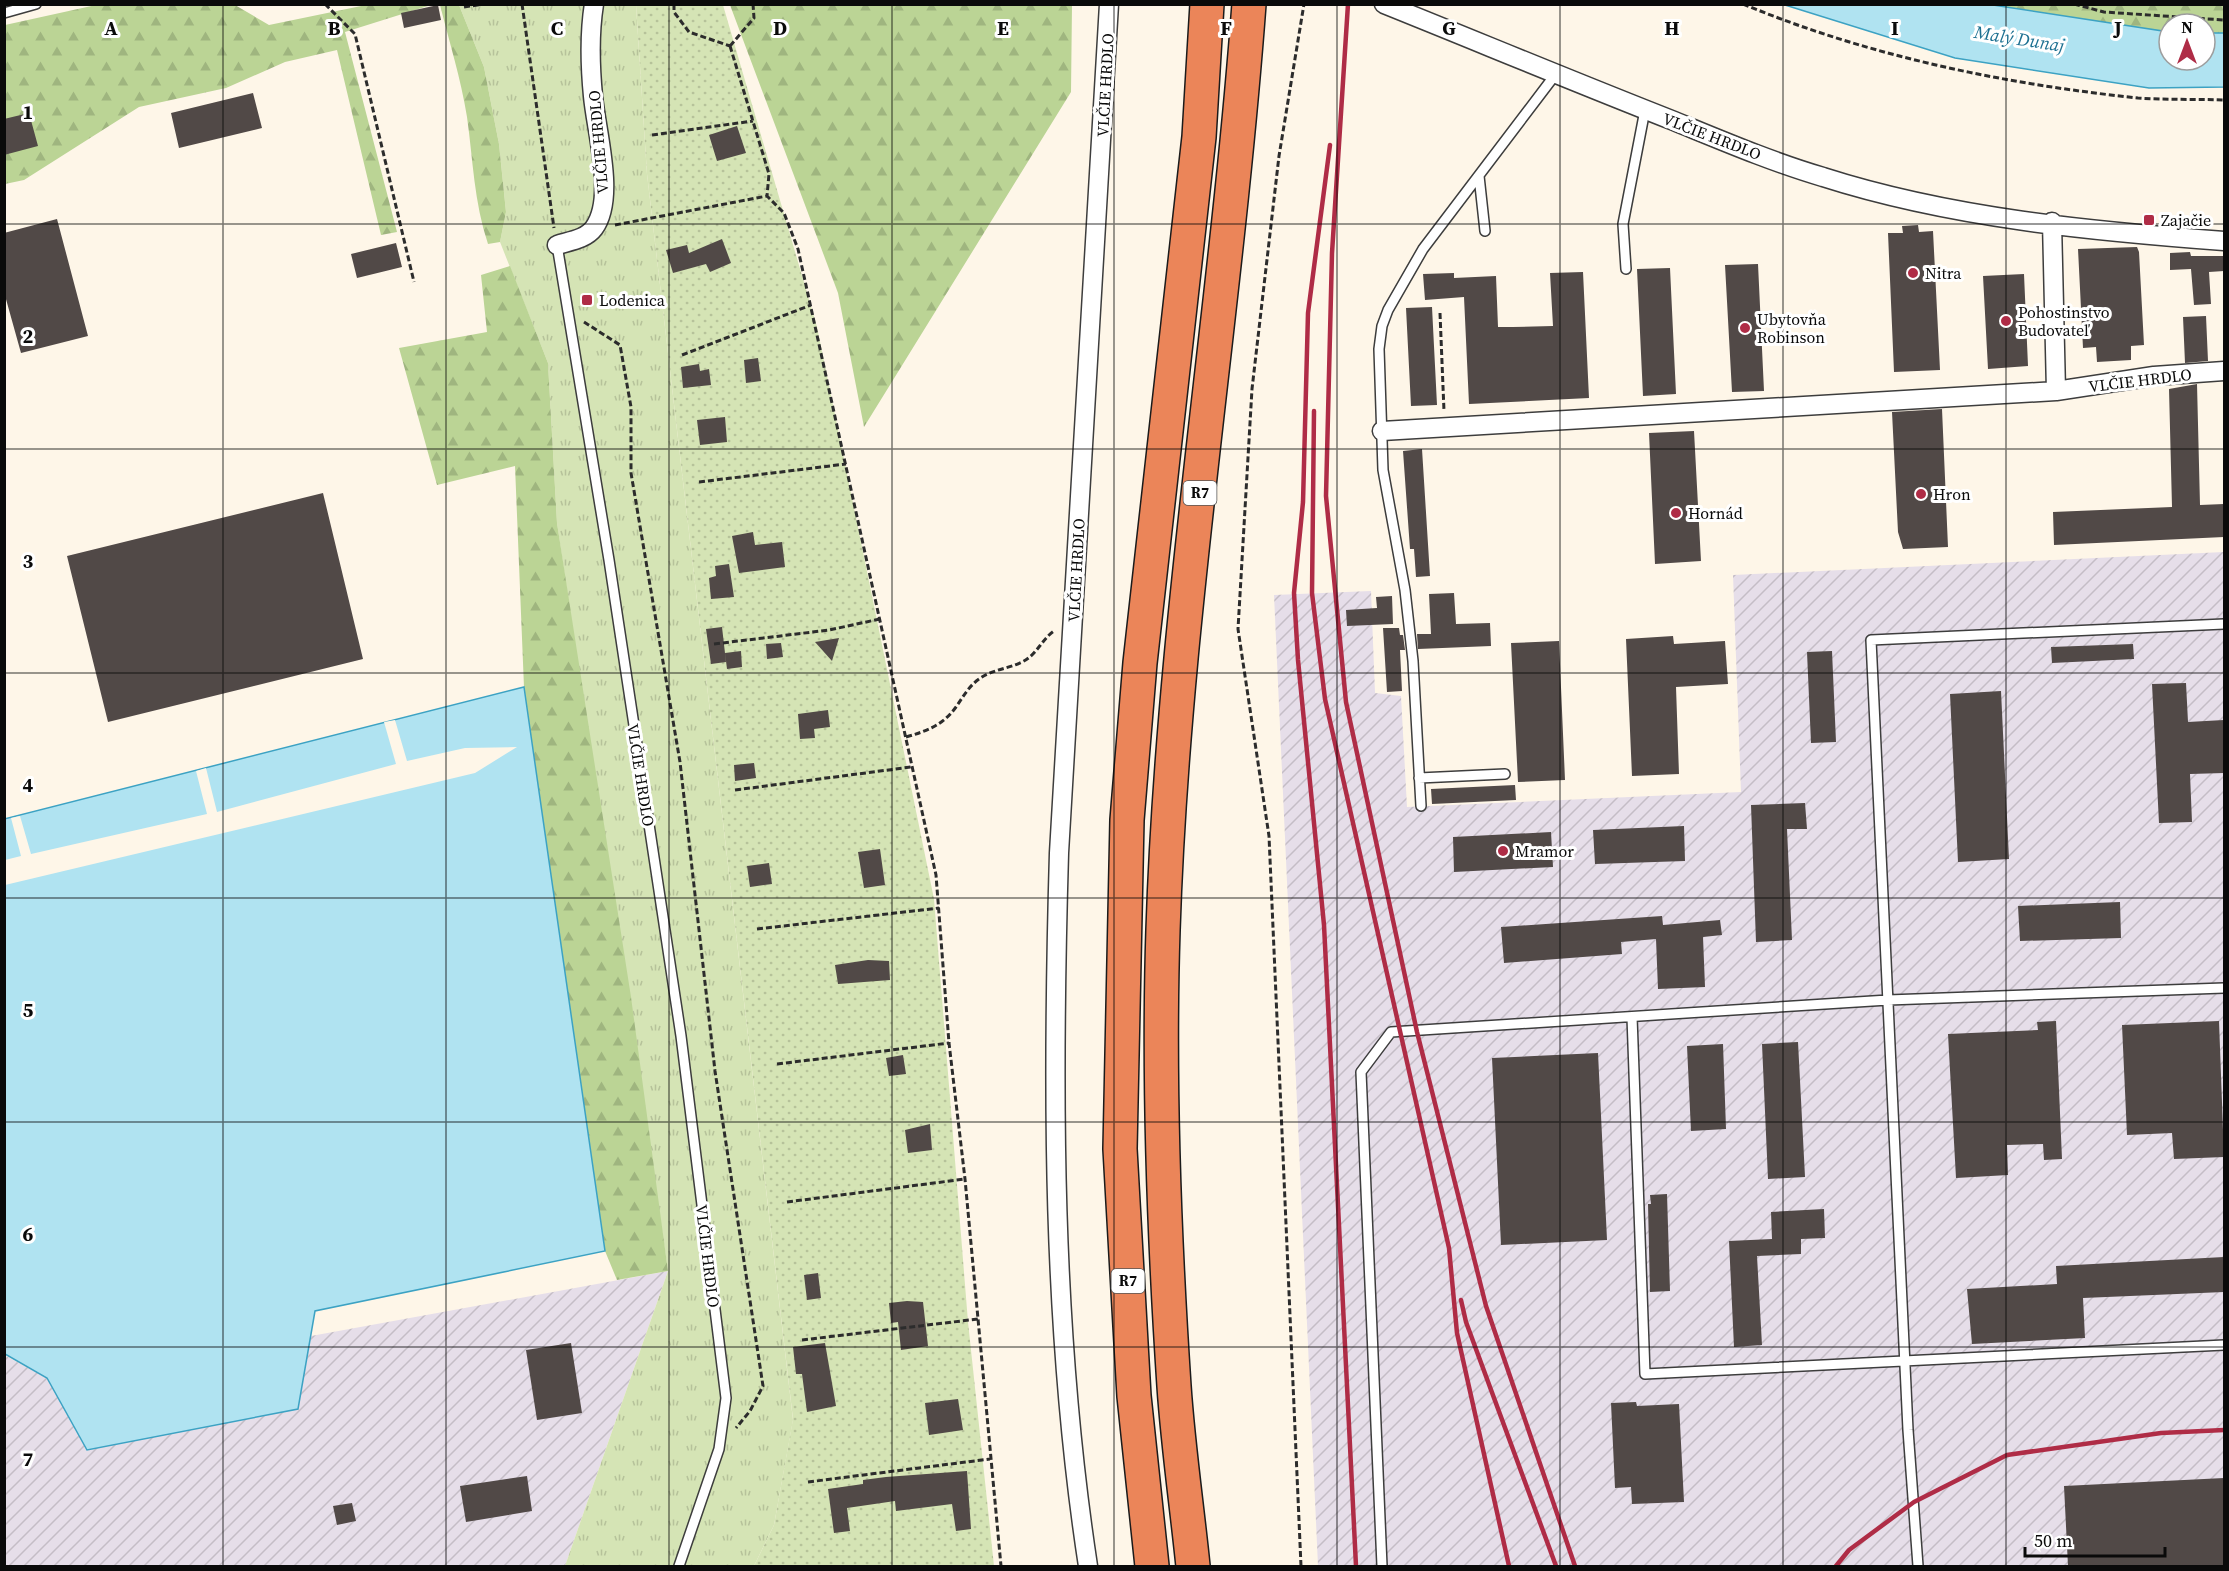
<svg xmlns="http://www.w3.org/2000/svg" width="2229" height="1571" font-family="'Source Serif 4',serif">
  <defs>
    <pattern id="industrial-furrows" width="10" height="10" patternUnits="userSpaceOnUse" patternTransform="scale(1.5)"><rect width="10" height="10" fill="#e6dee9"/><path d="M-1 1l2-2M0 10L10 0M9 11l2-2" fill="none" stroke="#c4bdc6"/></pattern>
    <pattern id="grass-tufts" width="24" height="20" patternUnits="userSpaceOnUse" patternTransform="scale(1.5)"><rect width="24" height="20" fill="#d5e4b5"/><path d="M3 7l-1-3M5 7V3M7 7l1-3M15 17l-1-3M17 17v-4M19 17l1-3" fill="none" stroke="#b6c29a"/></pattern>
    <pattern id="forest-firs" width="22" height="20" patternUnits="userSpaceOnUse" patternTransform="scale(1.5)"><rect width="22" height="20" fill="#bbd495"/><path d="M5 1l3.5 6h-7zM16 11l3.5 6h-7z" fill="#9fb57f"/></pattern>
    <pattern id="garden-dots" width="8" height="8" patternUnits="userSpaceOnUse" patternTransform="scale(1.5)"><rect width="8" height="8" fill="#d5e4b5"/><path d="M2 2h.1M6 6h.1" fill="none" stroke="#b6c29a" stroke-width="1.8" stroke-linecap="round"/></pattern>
  </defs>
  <rect width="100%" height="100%" fill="#fef6e8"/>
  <path fill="url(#industrial-furrows)" d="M2224,552v1014h-906l-44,-971 97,-4 4,102 26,3 6,111 334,-15 -8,-217z
    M668,1271l-103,295h-560l-1,-211 43,23 40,71 211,-40 13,-73z"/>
  <path fill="url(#grass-tufts)" d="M459,5h177l11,169 146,1246 -19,105 -20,41h-189l103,-295 -111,-748 -9,-160 -48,-121 6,-30 -7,-68 -15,-77z"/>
  <path fill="url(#forest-firs)" d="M96,5h139l34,20 97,-20h65l-86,27 52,200 -16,3 -44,-185 -52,12 -59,26 -87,19 -115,73 -19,4v-159z
    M440,5h19l25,62 15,77 7,68 -6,30 -12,2c-14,-42 -15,-84 -21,-127 -6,-38 -18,-76 -27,-112z
    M730,5h342l-1,87 -207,335 -26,-134z
    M1993,5h231v28h-19v-9h-36v8z
    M510,266l38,97 9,160 74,474 37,274 -51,9 -12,-29 -81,-564 -9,-221 -78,19 -38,-137 88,-16 -6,-57z"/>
  <path fill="url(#garden-dots)" d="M636,5h87l94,322 117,572 34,423 26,244h-240l20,-41 19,-106 -146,-1245z"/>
  <path fill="#b0e3f1" stroke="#3ca2c3" stroke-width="1.5" d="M1785,5h208l176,27v28h36v-27h19v54l-75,1 -194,-30z
    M524,687l81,564 -290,60 -17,98 -211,41 -40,-72 -42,-24 -1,-535z"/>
  <path fill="#fef6e8" d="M395,720l12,41 58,-13 52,-1 -42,26 -470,112v-25l16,-4 -10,-38 9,-2 11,38 176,-40 -11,-43 10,-3 11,44 179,-48 -12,-42z"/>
  <path fill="#514947" d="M438,5l3,15 -37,8 -3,-15z
    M253,93l9,35 -83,20 -8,-35z
    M29,113l9,33 -34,9v-36z
    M737,126l9,27 -29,8 -8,-26z
    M57,219l31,117 -67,17 -17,-61v-59z
    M1918,225l1,7 14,-1 7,139 -46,2 -6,-139h15l-1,-7z
    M722,239l9,24 -21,9 -4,-8 -33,9 -7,-23 21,-5 2,8z
    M396,243l6,24 -45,11 -6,-24z
    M2137,247l2,5 5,93 -13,1v14l-34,2 -1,-15 -13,1 -5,-99z
    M2190,252l1,4h33v15l-15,1 2,32 -17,1 -3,-36 -21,1v-17z
    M1758,264l6,127 -32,1 -7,-127z
    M1670,268l6,126 -33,2 -6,-127z
    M1583,272l6,126 -120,6 -5,-107 -39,3 -2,-26 31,-1v5l42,-2 2,51h15l40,-1 -3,-53z
    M2024,274l4,92 -40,3 -5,-93z
    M1432,307l5,98 -26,1 -5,-98z
    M2206,316l2,45 -23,2 -2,-46z
    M758,358l3,23 -15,2 -2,-23z
    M699,364l1,7 9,-2 2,16 -28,3 -2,-21z
    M2197,384l3,121 24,-1v33l-170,8 -1,-33 119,-5 -3,-118z
    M1942,409l6,138 -45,2 -5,-17 -6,-120z
    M725,417l2,25 -27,3 -3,-25z
    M1694,431l7,130 -46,3 -6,-131z
    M1422,449l8,127 -14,1 -2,-28h-4l-7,-98z
    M323,493l40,166 -255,63 -41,-166z
    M753,532l2,13 27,-3 3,25 -46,6 -7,-37z
    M729,564l5,33 -23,2 -2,-21 7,-2 -1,-10z
    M1454,593l2,31 34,-1 1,23 -73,3 -1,-15h14l-2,-40z
    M1392,596l1,28 -46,2 -1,-16 31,-2 -1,-11z
    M722,627l4,35 -15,2 -5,-35z
    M1383,628h16l1,7h3l2,15h-5l2,41 -15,1z
    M1673,636l1,8 51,-3 3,43 -52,3 3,87 -47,2 -6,-137z
    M839,638l-7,23 -17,-19z
    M1559,641l6,139 -47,2 -7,-139z
    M781,643l2,14 -16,2 -1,-15z
    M2133,644l1,15 -82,4 -1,-16z
    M741,651l1,16 -15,2 -2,-16z
    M1832,651l4,91 -25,1 -4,-91z
    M2186,683l2,39 36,-2v53l-34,1 2,48 -33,1 -7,-139z
    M2001,691l8,168 -51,3 -8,-168z
    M828,710l2,17 -16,2 1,9 -15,1 -2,-25z
    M754,763l2,15 -21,3 -1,-16z
    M1515,785l1,15 -84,4 -1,-15z
    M1805,803l2,26h-20l5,111 -36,2 -5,-137z
    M1684,826l1,35 -90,3 -2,-34z
    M1551,832l2,35 -99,5 -1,-35z
    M880,849l5,36 -21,3 -6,-36z
    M769,863l3,21 -22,3 -3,-21z
    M2120,902l1,36 -101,3 -2,-35z
    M1662,916l1,9 57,-5 2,15 -19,2 2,50 -47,2 -2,-50 -35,3 1,12 -118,9 -3,-36z
    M868,960l21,1 1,19 -52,4 -3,-19z
    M2056,1021l6,138 -18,1 -1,-16 -36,1 1,30 -52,3 -8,-144 90,-4 -1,-8z
    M2219,1021l5,136 -50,2 -2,-26 -45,2 -5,-110z
    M1798,1042l7,135 -37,2 -6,-135z
    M1723,1044l3,85 -35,2 -4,-85z
    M1598,1053l9,187 -106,5 -9,-187z
    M903,1055l3,19 -17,2 -3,-18z
    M930,1124l2,26 -24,3 -3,-23z
    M1667,1194l3,97 -20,1 -2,-88h3l-1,-9z
    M1824,1209l1,29 -24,1v15l-44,2 5,89 -28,2 -5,-106 43,-2 -1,-27z
    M2224,1257v35l-141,6 2,40 -113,6 -5,-55 90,-5 -1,-18z
    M818,1273l3,25 -14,2 -3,-25z
    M907,1301l16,1 5,44 -27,4 -3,-28 -7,1 -2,-20z
    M571,1343l11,70 -45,7 -11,-70z
    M825,1343l11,63 -29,6 -5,-38h-6l-3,-27z
    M958,1399l5,31 -34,5 -4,-32z
    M1636,1402l1,4 42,-2 5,98 -52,2 -1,-17 -16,1 -4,-85z
    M967,1471l4,58 -15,2 -4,-27 -56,7 -1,-10 -48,7 3,23 -16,2 -6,-44 35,-5v-4l23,-3z
    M527,1476l5,35 -66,11 -6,-36z
    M2224,1478v88h-156l-4,-80z
    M352,1503l4,18 -19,4 -4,-19z"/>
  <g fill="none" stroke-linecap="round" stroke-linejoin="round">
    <defs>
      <path id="lane" d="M4,13l32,-9
        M1479,176l6,55
        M557,245l52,315 72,476 45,362 -7,51 -40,117
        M1626,269l-3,-45 22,-114
        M1419,778l86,-4
        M1421,806l-8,-145 -8,-71 -22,-120 -4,-121 3,-23 6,-16 35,-61 132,-174
        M1632,1017l13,357 579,-29
        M1382,1566l-21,-494 30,-40 497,-32 336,-12
        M1918,1566l-10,-136 -37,-790 353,-16"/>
      <path id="street" d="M1384,4c97,39 193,79 290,117 49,20 98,41 149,56 128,41 268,54 401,64
        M557,245c13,-4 29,-6 37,-17 22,-30 2,-97 -1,-132 -3,-31 -4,-61 1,-92
        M2056,391l98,-15 70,-5
        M1382,431l674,-40 -4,-169
        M1088,1566c-36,-235 -36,-475 -29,-713l50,-849"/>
      <path id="highway" d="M1152,1566l-18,-170 -14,-247 7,-329 13,-157 59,-526 8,-133
        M1193,1566c-6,-59 -15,-120 -19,-180 -10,-151 -16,-304 -11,-456 10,-310 63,-617 86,-926"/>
    </defs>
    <use href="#lane" stroke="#3d3d3d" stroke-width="12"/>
    <use href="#street" stroke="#3d3d3d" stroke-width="21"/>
    <use href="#highway" stroke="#1b1b1b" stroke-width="36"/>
    <path stroke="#2c2c2c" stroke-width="3" stroke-dasharray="6 3" stroke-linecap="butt" d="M325,4l30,30 59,248
      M522,4l32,224
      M674,4v8l15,20 41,14
      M1743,4c125,52 261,80 395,94 28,2 58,1 86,2
      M2074,4l30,8 120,8
      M464,7l20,-3
      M730,46l39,128 -2,22
      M730,46l24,-28 -1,-14
      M652,135l101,-14
      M615,225l152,-29 17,17 14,36 138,626 13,168 16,136 36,387
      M1440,313l4,98
      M584,322l36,23 11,62v66l49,289 35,309 48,315 -13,25 -14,17
      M682,355l129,-50
      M699,482l147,-18
      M714,644l115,-14 51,-11
      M906,737c21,-6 37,-12 50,-30 7,-10 13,-21 23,-28 14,-10 29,-10 43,-17 15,-7 19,-22 32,-31
      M735,790l176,-23
      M757,929l182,-21
      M777,1064l172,-21
      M787,1202l178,-23
      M802,1340l176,-21
      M808,1482l182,-23
      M1301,1566l-32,-730 -31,-207 14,-240 27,-233 25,-152"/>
    <use href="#lane" stroke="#fff" stroke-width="9"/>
    <use href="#street" stroke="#fff" stroke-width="18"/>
    <use href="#highway" stroke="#eb8559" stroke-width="33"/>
    <path stroke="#af2c46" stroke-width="4.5" d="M1348,4l-16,249 -6,243 20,206 71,330 69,274 89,260
      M1330,145l-22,168 -5,189 -9,91 4,67 26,265 32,641
      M1314,411l-2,182 13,106 124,549 8,85 52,233
      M1461,1300l5,22 90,244
      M1836,1566l13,-16 65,-48 93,-47 154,-22 63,-3"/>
  </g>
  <path fill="none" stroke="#0a0a0a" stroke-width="1.5" stroke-opacity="0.55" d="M223,4v1562M446,4v1562M669,4v1562M892,4v1562M1114,4v1562M1337,4v1562M1560,4v1562M1783,4v1562M2006,4v1562M4,224h2220M4,449h2220M4,673h2220M4,898h2220M4,1122h2220M4,1347h2220"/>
  <g fill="#af2c46" stroke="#fff" stroke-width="2">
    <rect x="2143" y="214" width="12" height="12" rx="3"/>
    <circle cx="1913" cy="273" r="6"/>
    <rect x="581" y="294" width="12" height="12" rx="3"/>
    <circle cx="2006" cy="321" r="6"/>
    <circle cx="1745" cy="328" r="6"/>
    <circle cx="1921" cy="494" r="6"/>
    <circle cx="1676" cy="513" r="6"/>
    <circle cx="1503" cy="851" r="6"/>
  </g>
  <g text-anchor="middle" stroke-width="6" stroke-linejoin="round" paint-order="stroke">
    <g fill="#fff" stroke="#545454" stroke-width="1.5">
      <rect x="1183.5" y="481" width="33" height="24" rx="4.5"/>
      <rect x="1111.5" y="1269" width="33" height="24" rx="4.5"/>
    </g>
    <g font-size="15" font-weight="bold" fill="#0a0a0a">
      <text x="1200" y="498">R7</text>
      <text x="1128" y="1286">R7</text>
    </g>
    <g font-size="16" fill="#0a0a0a" stroke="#fff">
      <text transform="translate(1105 85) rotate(-87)" y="6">VLČIE HRDLO</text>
      <text transform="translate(1712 136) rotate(21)" y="6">VLČIE HRDLO</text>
      <text transform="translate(598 142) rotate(-95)" y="6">VLČIE HRDLO</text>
      <text transform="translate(2140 380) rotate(-7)" y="6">VLČIE HRDLO</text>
      <text transform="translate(1076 570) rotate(-87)" y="6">VLČIE HRDLO</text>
      <text transform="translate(641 775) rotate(81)" y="6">VLČIE HRDLO</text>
      <text transform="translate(708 1256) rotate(83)" y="6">VLČIE HRDLO</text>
    </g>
    <g font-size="16" fill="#0a0a0a" stroke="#fff" text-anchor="start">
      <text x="2161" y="226">Zajačie</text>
      <text x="1925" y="279">Nitra</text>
      <text x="599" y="306">Lodenica</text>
      <text x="2018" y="318">Pohostinstvo<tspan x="2018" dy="18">Budovateľ</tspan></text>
      <text x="1757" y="325">Ubytovňa<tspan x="1757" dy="18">Robinson</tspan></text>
      <text x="1933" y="500">Hron</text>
      <text x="1688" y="519">Hornád</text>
      <text x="1515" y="857">Mramor</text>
    </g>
    <g font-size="18" font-style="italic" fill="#1d7091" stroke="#fff">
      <text transform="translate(2019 39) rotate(9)" y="6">Malý Dunaj</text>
    </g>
  </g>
  <g font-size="20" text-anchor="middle" font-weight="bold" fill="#0a0a0a" stroke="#fff" stroke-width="6" stroke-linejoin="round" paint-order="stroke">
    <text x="111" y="35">A</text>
    <text x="334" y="35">B</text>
    <text x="557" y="35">C</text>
    <text x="780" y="35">D</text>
    <text x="1003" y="35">E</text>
    <text x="1226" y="35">F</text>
    <text x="1449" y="35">G</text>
    <text x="1672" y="35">H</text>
    <text x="1895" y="35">I</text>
    <text x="2118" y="35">J</text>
    <text x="28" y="119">1</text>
    <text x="28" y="343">2</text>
    <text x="28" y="568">3</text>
    <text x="28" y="792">4</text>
    <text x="28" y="1017">5</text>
    <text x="28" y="1241">6</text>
    <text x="28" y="1466">7</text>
  </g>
  <rect width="2229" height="1571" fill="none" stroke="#0a0a0a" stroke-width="12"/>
  <g transform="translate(2187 42)"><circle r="28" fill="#ffffff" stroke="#9d9d9d" stroke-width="1.5"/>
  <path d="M0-4.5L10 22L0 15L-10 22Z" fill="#af2c46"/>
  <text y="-9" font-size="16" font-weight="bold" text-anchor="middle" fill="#0a0a0a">N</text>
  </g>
  <path d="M2025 1547v9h140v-9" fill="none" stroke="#0a0a0a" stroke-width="3"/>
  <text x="2034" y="1547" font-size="18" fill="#0a0a0a" stroke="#ffffff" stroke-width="4.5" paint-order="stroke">50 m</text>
</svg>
